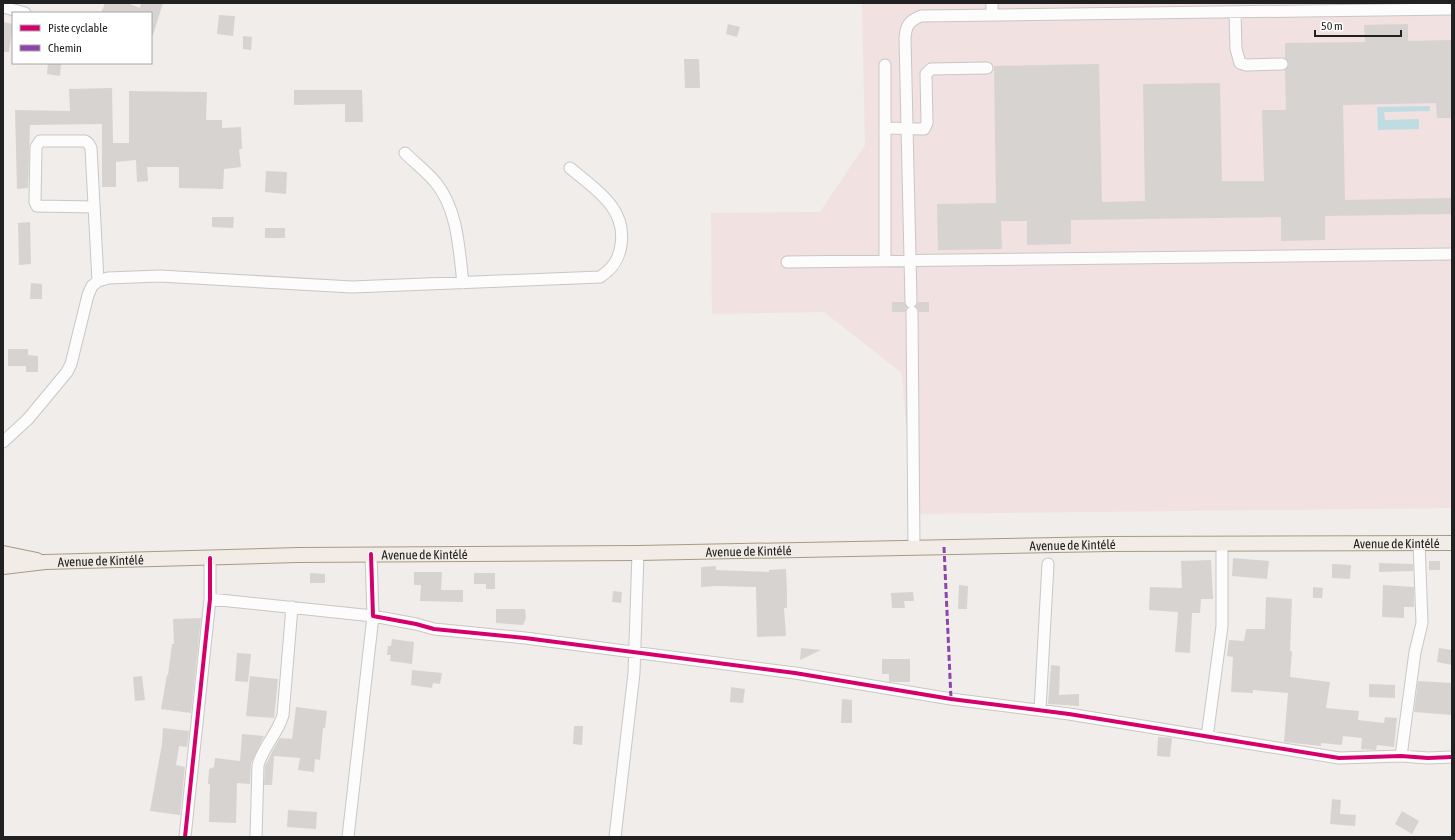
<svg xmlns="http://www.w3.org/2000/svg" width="1455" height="840" font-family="'Asap Condensed',sans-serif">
  <rect width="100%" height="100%" fill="#f0edea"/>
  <path fill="#f1e1e0" d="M862,3h590v505l-539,6 -11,-141 -78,-61 -112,2 -1,-101 109,-1 45,-67z"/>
  <path fill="#bedce2" d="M1430,106v5l-46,1 1,8 34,-1v10l-41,1 -1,-23z"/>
  <path fill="#d7d3d1" d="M105,3h22l13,5 1,-5h22l-10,32h-2v-22h-50z
    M219,15l16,1 -2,20 -16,-2z
    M3,22l10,2 -4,28h-6z
    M728,24l12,3 -3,10 -11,-3z
    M1408,24v17l44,-1v78h-15l-1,-15 -93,2 2,95 107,-2v16l-127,2v24l-44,1v-24l-210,3v24l-44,1v-24h-26l1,28 -64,1 -1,-46 59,-1 -2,-137 105,-2 3,138 43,-1 -2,-117 77,-1 2,98h42l-2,-71h24l-1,-40 4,-7 -4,-5v-15l80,-1 -1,-17z
    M243,36l9,1 -1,13 -8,-1z
    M684,59h15l1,29h-15z
    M48,63h13l-1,13 -13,-2z
    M112,88l1,55h16v-52l78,1 -1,28h16v8l19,-1 1,22h-3l2,18 -17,2 -1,20 -44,-1v-21h-32l1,14 -11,1 -1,-22 -20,2v25h-14v-63l-72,1 -2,63 -11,1 -2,-79 55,1 -1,-22z
    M294,90h68l1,32h-18v-18l-51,1z
    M266,171l21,1 -1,22 -21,-2z
    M212,217h22l-1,11 -21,-1z
    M30,222l1,42 -12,1 -1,-42z
    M265,228h20v10h-20z
    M31,283l11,1v15h-12z
    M892,302h12l3,5 -2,5h-13z
    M918,302h11v10h-10l-3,-6z
    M8,349h20v6l10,1v16h-12v-6h-18z
    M1233,558l36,3 -2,18 -35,-3z
    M1211,560l2,39h-12l-1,14h-8l-2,40 -15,-1 3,-40 -29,-2 1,-23 32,1 -1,-27z
    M1429,561h11v9h-11z
    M1379,563l34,1v7l-34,1z
    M1332,564l19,1 -1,14 -18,-1z
    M716,566v4l53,2v-2l17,-1 1,23v16h-3l2,28 -29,1 -1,-50 -40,-1 -15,1v-20z
    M414,572h28l-1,18h22v12l-43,-1 1,-16h-7z
    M310,573l15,1v9h-15z
    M474,573h21v16h-9v-5h-12z
    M959,585l9,1 -1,23h-9z
    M1383,585l31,2v20h-10v11l-22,-1z
    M1313,587l10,1 -1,10h-9z
    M613,591l9,1 -1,11 -9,-1z
    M913,592l1,9h-10l1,7h-13l-1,-15z
    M1266,597l26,2 -2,52h2l-2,26 40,5 -4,26 33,3 -1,9 26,3 1,-6 12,1 -3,29 -17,-2 -1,5 -15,-1 1,-11 -19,-2 -1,9 -21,-2v3l-37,-4 4,-49 -35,-3v3l-22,-1 2,-35 -6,-1 2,-16 15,1 2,-12h19z
    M496,609h29l1,9 -3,7 -27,-2z
    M201,618l-10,95 -30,-4 6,-34h1l4,-31h2l-1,-25z
    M392,639l22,3 -2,22 -22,-3 1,-6h-4l1,-9h3z
    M801,648l20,2 -21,10z
    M1439,648l13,2v15l-15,-3z
    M237,653l14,1 -3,28 -13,-1z
    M882,659h28v23h-21v-8h-7z
    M1051,665l9,1 -1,29 20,-1v12l-31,-2z
    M412,670l30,3 -2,11 -7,-1 -1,5 -21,-3z
    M142,676l3,24 -10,1 -2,-24z
    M250,676l28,3 -4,39 -28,-2z
    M1418,681l34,2v32l-38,-3z
    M1369,684l26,1v13l-26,-1z
    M731,687l14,2 -2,14 -13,-1z
    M842,699l10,1v23h-11z
    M296,707l31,4 -2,17h-2l-3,32 -5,-1 -1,13 -16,-2 2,-12 -26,-2 -2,29h-8l1,-19 8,-16 7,-12 12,1z
    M574,726h9l-1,19 -9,-1z
    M163,728l26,3 -2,16 -8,-1 -3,19 9,2 -5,48 -30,-4 12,-67z
    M242,734l22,2 -13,27 -1,21 -13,-1 -1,40 -27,-1 1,-38h-2l1,-15 5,-2 1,-9 25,3z
    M1158,737l14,1 -2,19 -13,-1z
    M1332,799l9,1 -1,14 16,1 -1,11 -25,-2z
    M288,810l29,2 -1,17 -29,-2z
    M1402,811l17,10 -7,13 -17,-10z"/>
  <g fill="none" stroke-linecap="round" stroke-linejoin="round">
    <defs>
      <path id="minor" d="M992,3v12
        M3,7l22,6
        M1235,12l1,37 4,14 6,2 36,-1
        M885,65v196
        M885,128l39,1 3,-6 -1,-49 5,-5 56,-1
        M405,153c10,10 22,19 31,30 22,27 23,67 27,100
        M94,207l-57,-1 -2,-4 1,-55 4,-6h45l3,2 3,5 7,133
        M787,262l665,-8
        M911,302l-6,-264c1,-13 4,-17 16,-22l531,-7
        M912,312l2,236
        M3,442l25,-23 39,-47 4,-8 17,-69 4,-9 6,-5 10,-3 52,-2 192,11 248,-10c12,-8 19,-17 21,-32 6,-37 -26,-56 -51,-77
        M371,554l2,62 43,8 18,5 91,9 270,35 156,26 118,15 270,44 62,-2 27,2 24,-1
        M210,599l163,17 -25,221
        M1040,710l8,-146
        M1207,737l15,-111v-82
        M1401,756l14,-104 7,-29 -3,-80
        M185,837l25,-238v-41
        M256,837l2,-72c5,-18 20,-32 25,-50l9,-108
        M615,837l19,-164 4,-120"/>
      <g id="major">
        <path d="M3,553l34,7"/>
        <path id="s1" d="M3,567l42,-5 253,-7 340,-2 472,-9 342,-1"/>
      </g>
    </defs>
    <use href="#minor" stroke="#c8c7c6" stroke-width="13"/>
    <use href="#major" stroke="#a79a85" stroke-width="16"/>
    <use href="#minor" stroke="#fdfcfc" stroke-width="11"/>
    <use href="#major" stroke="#f2ece6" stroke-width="14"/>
    <path stroke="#8e44ad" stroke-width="3" stroke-dasharray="6 3" stroke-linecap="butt" d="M944,547l7,152"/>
    <defs>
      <path id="cycleway" d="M371,554l2,62 43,8 18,5 91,9 270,35 156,26 118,15 270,44 62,-2 27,2 24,-1
        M185,837l25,-238v-41"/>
    </defs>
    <use href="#cycleway" stroke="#fff" stroke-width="6"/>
    <use href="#cycleway" stroke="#d6006c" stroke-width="4"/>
  </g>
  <g text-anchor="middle" stroke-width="3.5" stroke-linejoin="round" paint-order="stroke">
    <g font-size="13" fill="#212121" stroke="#fff">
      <text dy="5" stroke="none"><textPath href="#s1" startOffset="1394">Avenue de Kintélé</textPath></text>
      <text dy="5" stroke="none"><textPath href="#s1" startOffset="1070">Avenue de Kintélé</textPath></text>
      <text dy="5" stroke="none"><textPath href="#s1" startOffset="746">Avenue de Kintélé</textPath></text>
      <text dy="5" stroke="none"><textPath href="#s1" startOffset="422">Avenue de Kintélé</textPath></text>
      <text dy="5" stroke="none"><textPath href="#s1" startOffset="98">Avenue de Kintélé</textPath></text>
    </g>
  </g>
  <rect width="1455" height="840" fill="none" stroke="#212121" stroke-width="8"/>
  <rect x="12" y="12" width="140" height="52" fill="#ffffff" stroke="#a6a6a6"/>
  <rect x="20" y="25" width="20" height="6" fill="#d6006c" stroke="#a6a6a6"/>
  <text x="48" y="32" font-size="12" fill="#212121">Piste cyclable</text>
  <rect x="20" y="45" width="20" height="6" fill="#8e44ad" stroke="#a6a6a6"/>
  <text x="48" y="52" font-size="12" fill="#212121">Chemin</text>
  <path d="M1315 30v6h86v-6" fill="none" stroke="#212121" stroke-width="2"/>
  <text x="1321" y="30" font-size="12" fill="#212121" stroke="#ffffff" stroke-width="3" paint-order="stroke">50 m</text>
</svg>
